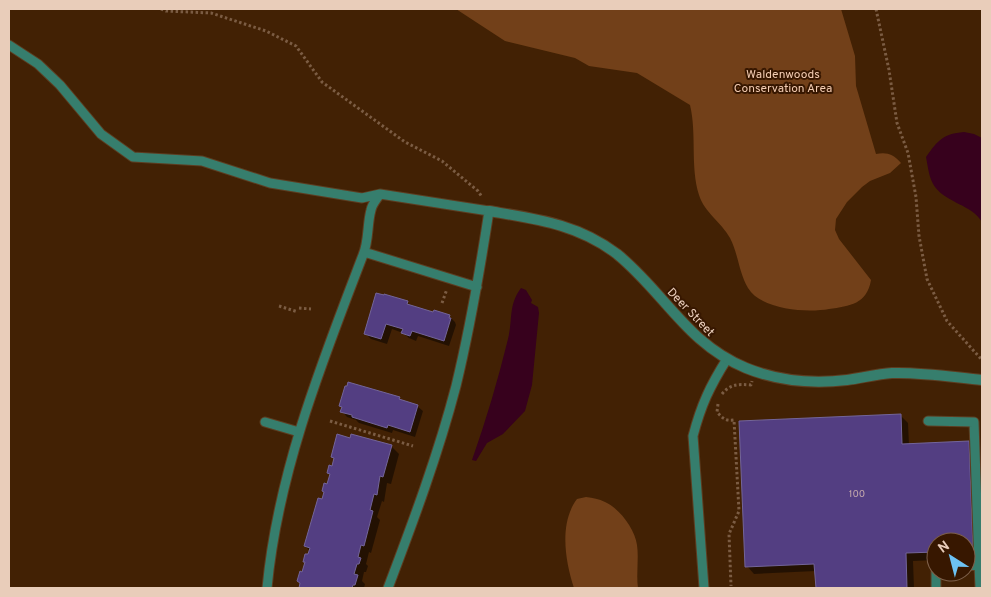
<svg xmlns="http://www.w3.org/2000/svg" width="991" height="597" font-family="Overpass,sans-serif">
  <rect width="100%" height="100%" fill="#422104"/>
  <path fill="#724019" d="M456,9h385l14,47 1,30 20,68c11,-2 17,0 25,9l-11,10 -20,8 -8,6 -15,15 -11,17 -1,11 4,9 32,41c-4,24 -21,26 -42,29 -22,4 -68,1 -81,-21 -9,-15 -10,-35 -18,-50 -8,-15 -26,-26 -31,-43 -9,-29 -2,-61 -9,-90l-53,-32 -48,-7 -14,-8 -70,-17z
    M586,497c7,1 13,2 19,5 14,6 30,27 32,43 2,14 -1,29 1,43h-64c-9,-27 -15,-65 3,-89z"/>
  <path fill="#37011d" d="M964,132l10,2 8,4v84c-10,-17 -35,-19 -47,-35 -6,-8 -7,-20 -9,-30 12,-17 17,-23 38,-25z
    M521,288l5,2 6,10 -1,3 7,4 1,6 -7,72 -7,26 -22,23 -16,9 -11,18 -4,-1c14,-40 26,-80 36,-121 5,-19 0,-34 13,-51z"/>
  <path fill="#0007" d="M407,302l4,4 23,8 15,2 6,6 1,3 -7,21 -31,-10 -2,5 -7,-3 -6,-5 -11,-4 -5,15 -16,-5 -6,-6z
    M399,398l3,3 15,5 6,5 -8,26 -22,-7 -1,3 -33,-10 -3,-3 -9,-3 -5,-6 1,-3 -3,-2z
    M900,415l8,8 1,22 59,-3 8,8 5,108h-15v-16h-30v18l-23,1 1,27h-97l-1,-17 -62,3 -7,-8z
    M391,446l8,8 -8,30 -4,-1 -3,19 -2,-1 -5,16 3,3 -9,33 -2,-1 -3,12 2,2 -2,6h-2l-2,9 3,3 -1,4h-64l1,-4 -3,-3 5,-7 3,-11 -2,-2 5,-5 1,-5 -5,-5 23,-60 3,-10 -3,-3 5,-5 2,-8 -3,-3z"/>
  <path fill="#533e82" stroke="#736599" d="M376,293l8,2v-1l24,7 -1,3 26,8 1,-2 16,5 -1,3h2l-7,23 -32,-10 -2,5 -9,-3 2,-4 -17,-5 -5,15 -17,-5z
    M348,382l52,15 -1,2 19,6 -8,27 -22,-7 -1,3 -35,-11v-2l-12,-3 2,-5 -3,-1 6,-20h2z
    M901,414l1,30 67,-3 4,109 -7,1v-9h-30v10l-30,1 1,35h-91l-2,-24 -69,3 -6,-146z
    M337,434l13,4 1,-4 41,11 -9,32 -3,-1 -3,19 -3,-1 -4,16 3,1 -9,35 -3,-1 -3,12 3,1 -2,6h-2l-3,10 4,1 -3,10h-2l-1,3h-53l1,-5 -3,-2 3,-10 2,1 3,-10h-2l2,-8h3l2,-6 -6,-2 14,-48 4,1 2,-7 -2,-1 2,-8 3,1 3,-10 -3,-1 2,-8 3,1 2,-8 -3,-1z"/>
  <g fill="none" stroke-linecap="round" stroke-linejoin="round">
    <defs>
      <path id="lane" d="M9,45l29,19 22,21 41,49 32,23 69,4 68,22 92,15 18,-4 109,17c-9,59 -19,117 -33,175 -18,69 -43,136 -68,202
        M364,252l113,35
        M928,421l46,1 5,143h3
        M265,422l34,10
        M966,566l13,-1 1,23
        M267,588c11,-116 55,-226 96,-333 6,-14 4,-31 8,-45 1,-6 6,-11 9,-16
        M704,588l-11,-152c8,-31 17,-50 34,-77
        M936,588v-16"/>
      <path id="street" d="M489,211c47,8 89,13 128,43 47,38 70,90 129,114 32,13 67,16 101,12 15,-2 30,-6 45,-7 30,-1 60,4 90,7"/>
    </defs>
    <use href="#lane" stroke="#5d3d21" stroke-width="11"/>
    <use href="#street" stroke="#5d3d21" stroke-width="12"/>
    <path stroke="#7b5c43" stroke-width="3" stroke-dasharray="2.5 2.5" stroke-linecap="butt" d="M161,9l5,2 45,2 55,18 30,15 26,36 83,60 37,19 36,30 4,6
      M876,9l13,61 8,53 11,30 8,44 3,39 8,43 20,42 35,39
      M442,303l5,-14
      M279,306l19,6
      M299,308l12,1
      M722,394c8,-10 16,-10 29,-9l1,-4
      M718,404l-1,8c6,7 9,9 17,8l5,91 -10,23 2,52
      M330,421l83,25"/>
    <use href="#lane" stroke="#367e6d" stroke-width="9"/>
    <use href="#street" stroke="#367e6d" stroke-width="10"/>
  </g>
  <g text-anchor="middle" stroke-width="4" stroke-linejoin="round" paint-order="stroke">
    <g font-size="10" fill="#c4a9ac">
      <text x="857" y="497">100</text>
    </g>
    <g font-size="12" fill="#f3ccb2" stroke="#371700">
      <text x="783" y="78">Waldenwoods<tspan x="783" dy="14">Conservation Area</tspan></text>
    </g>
    <g font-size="12" fill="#e9cdba" stroke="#371700">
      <text transform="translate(691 312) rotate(46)" y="4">Deer Street</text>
    </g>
  </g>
  <rect width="991" height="597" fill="none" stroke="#e9cdba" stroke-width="20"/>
  <g transform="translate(951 557) rotate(324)"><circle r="24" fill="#371700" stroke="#7e604a"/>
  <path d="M0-4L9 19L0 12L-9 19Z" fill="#6dc2f3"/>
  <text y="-8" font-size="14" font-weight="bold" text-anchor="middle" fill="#e9cdba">N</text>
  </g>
</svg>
